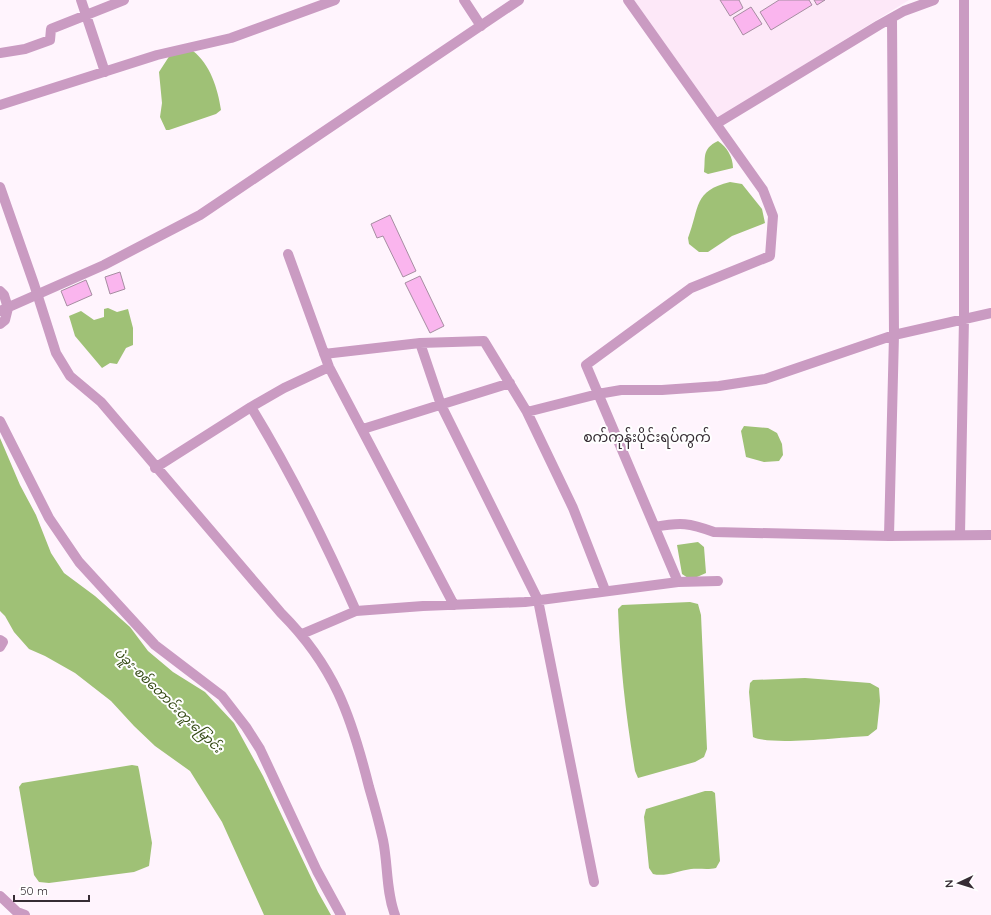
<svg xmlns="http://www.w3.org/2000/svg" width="991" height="915" font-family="Quicksand,'Noto Sans Myanmar',sans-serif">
  <rect width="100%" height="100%" fill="#fff4fd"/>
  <path fill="#fde8f8" d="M634,0h275l-191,118z"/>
  <path fill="#9fc176" d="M193,51c17,13 25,38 28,59l-5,4 -47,16h-3l-6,-13 2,-14 -3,-31 11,-17z
    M718,141c9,6 15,16 15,27l-25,6 -4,-2c2,-14 -3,-23 14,-31z
    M730,182l12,2 20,25 3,14 -33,13 -24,16h-9l-10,-8 -1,-6c12,-31 5,-47 42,-56z
    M108,308l9,4 11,-3 5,19v17l-7,3 -9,16 -7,-1 -8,5 -27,-32 -6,-20 12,-5 13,9 10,-3v-8z
    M744,426l24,2 9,5 5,11 1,11 -4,6 -15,1 -18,-5 -5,-26z
    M0,438l20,47 16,30 15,38 13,20 31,23 35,31 18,24 25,21 32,20 29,31 29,53 55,116 13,23h-67l-42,-93 -32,-51 -35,-25 -21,-20 -23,-25 -36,-28 -30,-17 -16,-7 -15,-17 -9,-16 -5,-5z
    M698,542l6,5 2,26 -9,4 -9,1 -6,-4 -5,-29z
    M690,602l8,2 3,11 6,134 -3,8 -9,5 -57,16 -3,-7c-9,-54 -15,-107 -17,-162l4,-4z
    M805,678l65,5 9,5 1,13 -3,28 -9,7c-25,1 -96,10 -115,1l-4,-45 1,-9 3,-3z
    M132,765l6,1 1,4 13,73 -3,23 -15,6 -85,11 -10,-1 -5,-7 -15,-88 3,-4z
    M705,791h7l3,2 5,68 -4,7c-9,2 -16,0 -25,1 -13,2 -26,8 -38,5l-4,-6 -5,-51 2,-8z"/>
  <path fill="#fab5ee" stroke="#a68da1" d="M720,0h19l4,8 -13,8z
    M779,0h30l3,5 -41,25 -11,-18z
    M814,0h11l-8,5z
    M751,7l11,17 -19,11 -10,-17z
    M390,215l26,56 -13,6 -20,-41 -6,2 -6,-14z
    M120,272l5,17 -15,5 -5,-17z
    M420,276l24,50 -14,7 -25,-50z
    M86,280l6,15 -25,11 -6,-15z"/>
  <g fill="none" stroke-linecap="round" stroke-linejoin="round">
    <path stroke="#ca9bc2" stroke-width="10" d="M81,0l24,72
      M464,0l17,26
      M628,0l135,190 10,26 -3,40 -79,32 -105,77 92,217
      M0,53l25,-4 25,-9 1,-11 73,-29
      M0,105l157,-50 74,-17 104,-38
      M716,124l163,-99 25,-14 30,-11
      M0,187l34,97 22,69 14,23 31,26 180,211c53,53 70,102 88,174 5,17 10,35 14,53 5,24 3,52 12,75
      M288,254l41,113 125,238
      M0,291l4,4 4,13
      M420,343l21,62 97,195 56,282
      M324,354l96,-11 64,-2 43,71 46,96 32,82
      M251,407c41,67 73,132 105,204
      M527,412l71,-18 23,-4h41l57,-4 46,-7 129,-44 97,-22
      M363,429l147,-46
      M155,468l96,-61 33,-19 45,-21
      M655,527c26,-5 34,-4 59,5l175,4 102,-1
      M960,535l4,-217v-318
      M889,536l5,-201 -2,-317
      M302,634l54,-23 67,-5 102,-4 153,-20 40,-1
      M0,640l3,2 -3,5
      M0,896l17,16 8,3"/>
    <path stroke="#ca9bc2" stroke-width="10" d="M0,311l104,-46 96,-50 319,-215
      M0,324l5,-4 3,-12
      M0,421l49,97 30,44 76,83 67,51 24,31 14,22 57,122 24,44"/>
  </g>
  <g text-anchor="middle" stroke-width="4" stroke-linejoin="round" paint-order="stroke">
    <g font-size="13" font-style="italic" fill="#354b15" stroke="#fff">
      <text transform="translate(169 700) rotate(44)" y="5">ပဲခူး-စစ်တောင်းတူးမြောင်း</text>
    </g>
    <g font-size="14" fill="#362c34" stroke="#fff">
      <text x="647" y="442">စက်ကုန်းပိုင်းရပ်ကွက်</text>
    </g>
  </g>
  <g transform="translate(959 883) rotate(266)" stroke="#ffffff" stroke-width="3" paint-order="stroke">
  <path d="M0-3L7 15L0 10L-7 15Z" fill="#362c34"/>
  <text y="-6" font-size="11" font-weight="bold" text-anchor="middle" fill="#362c34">N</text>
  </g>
  <path d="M14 895v6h75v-6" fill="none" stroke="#362c34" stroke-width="2"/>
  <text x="20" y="895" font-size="12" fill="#362c34" stroke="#ffffff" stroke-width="3" paint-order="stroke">50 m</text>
</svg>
